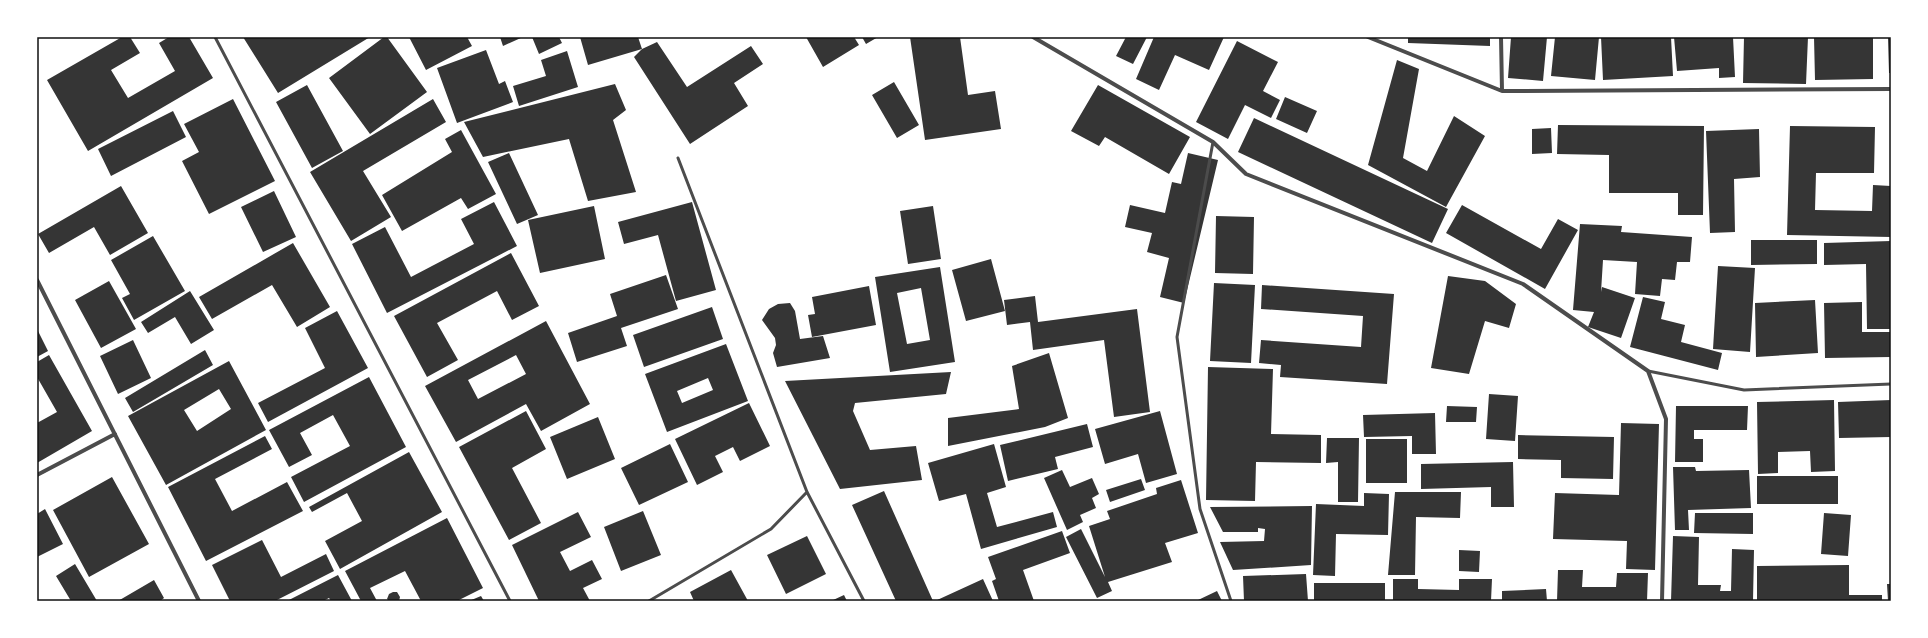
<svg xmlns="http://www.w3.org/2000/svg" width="1928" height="638" font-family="'Fira Sans',sans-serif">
  <rect width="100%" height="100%" fill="#fff"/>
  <path fill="#353535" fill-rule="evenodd" d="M122,37h8l10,16 -29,17 17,28 47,-27 -16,-28 10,-6h20l24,41 -125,73 -41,-71z
    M243,37h127l-92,56z
    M384,37h3l40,55 -57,42 -41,-56z
    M409,37h58l5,9 -46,24z
    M500,37h23l-20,9z
    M532,37h27l3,6 -23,11z
    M580,37h58l4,12 -54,16z
    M806,37h48l5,8 -36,22z
    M862,37h16l-12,7z
    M910,37h50l8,58 27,-4 6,38 -76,11z
    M1126,37h21l-14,27 -17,-8z
    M1154,37h70l-15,33 -34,-15 -16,35 -23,-11z
    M1408,37h82v9l-82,-3z
    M1511,37h36l-4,44 -35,-3z
    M1555,37h44l-4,43 -44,-4z
    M1601,37h70l2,39 -70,4z
    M1674,37h59l2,40 -16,1v-10l-42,3z
    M1744,37h64l-2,47 -63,-1z
    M1814,37h59v42l-58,1z
    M1888,37h3v36h-2z
    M1237,41l41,21 -15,29 17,9 -9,18 -26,-13 -17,34 -32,-17z
    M657,42l30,45 64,-41 12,18 -29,19 14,23 -58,38 -56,-87 8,-8z
    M486,50l13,34 6,-3 8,21 -56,21 -20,-55z
    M567,51l11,36 -59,19 -6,-20 33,-10 -5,-16z
    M1397,60l22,9 -16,89 24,13 27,-55 31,20 -39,71 -78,-42z
    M894,82l25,43 -22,13 -25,-43z
    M615,84l11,26 -13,10 23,72 -48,9 -19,-62 -86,18 -19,-35z
    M307,85l36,66 -31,17 -36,-66z
    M1098,85l92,52 -21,37 -64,-37 -6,9 -28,-15z
    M1285,97l32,14 -10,22 -31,-14z
    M233,99l42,82 -66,33 -27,-53 17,-9 -15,-28z
    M433,99l13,23 -83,49 28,46 -40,24 -41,-69z
    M173,111l13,26 -75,39 -13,-27z
    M1254,118l194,91 -16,34 -194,-91z
    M1558,125l146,1 -1,89h-25v-22h-69v-38l-52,-1z
    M1790,126l85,1 -1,46h-58l-1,37 57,1 1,-26 18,1v51l-104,-2z
    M1551,128l1,25 -20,1v-25z
    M1759,129l1,48 -26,2 1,53 -25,1 -4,-102z
    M461,130l35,64 -28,15 -7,-11 -59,33 -20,-36 70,-43 -7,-13z
    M509,153l29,62 -21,9 -29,-62z
    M1188,153l30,7 -34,143 -24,-6 9,-39 -22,-6 5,-19 -27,-6 5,-22 35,8 7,-31 9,2z
    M121,186l27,47 -38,22 -16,-28 -45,26 -11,-19z
    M274,191l22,46 -33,15 -22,-45z
    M494,202l23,44 -130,67 -35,-69 33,-17 26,50 63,-33 -13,-25z
    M692,202l24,88 -40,11 -18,-66 -34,9 -6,-22z
    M1462,205l79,44 17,-30 20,11 -33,59 -99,-56z
    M594,206l11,53 -65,14 -12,-53z
    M933,206l8,53 -33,5 -8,-53z
    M1216,216l38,1 -1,57 -38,-1z
    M1580,224l42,2 -1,6 71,5 -2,25h-13l-2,18 -13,-1 -2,17 -25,-2 2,-32 -34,-2 -2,32 1,-5 33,11 -14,40 -33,-11 6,-15 -21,-2z
    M153,236l32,55 -51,29 -12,-22 8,-4 -19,-34z
    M1751,240h66v24l-66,1z
    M1891,241v88h-24l-1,-65 -42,1v-22z
    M293,243l37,64 -33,20 -25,-42 -60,34 -13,-22z
    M511,253l28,53 -27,14 -15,-29 -60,32 21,37 -31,17 -33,-61z
    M991,259l14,52 -39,10 -14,-51z
    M1718,266l37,2 -5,84 -37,-3z
    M940,267l15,95 -65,10 -15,-95zM921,288l9,52 -23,4 -10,-51z
    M666,275l12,34 -57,19 6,18 -50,16 -9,-29 49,-17 -7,-22z
    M1448,276l37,5 31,23 -7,24 -24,-7 -16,53 -38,-6z
    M109,281l27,48 -35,19 -26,-48z
    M1214,283l41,2 -4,78 -41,-2z
    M1262,285l132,9 -7,90 -107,-7 1,-12 -22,-2 2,-23 100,7 2,-31 -102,-7z
    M869,286l7,39 -64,12 -4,-22 7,-1 -3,-17z
    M190,291l24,39 -23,14 -16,-27 -27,16 -7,-11z
    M1035,296l3,26 99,-13 13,103 -36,5 -10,-77 -71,10 -3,-28 -23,3 -3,-25z
    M1643,297l22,5 -4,17 24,6 -4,17 41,11 -4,17 -88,-23z
    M1815,300l3,53 -62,4 -1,-54z
    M1862,302v30h29v25l-66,1 -1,-55z
    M790,303l5,8 5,28 23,-3 7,22 -53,9 -4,-14 3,-8 -1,-7 -13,-18 7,-11 9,-5z
    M712,307l11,32 -79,28 -11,-32z
    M337,311l31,57 -100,54 -10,-19 67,-35 -20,-40z
    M546,321l44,83 -49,27 -15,-27 -70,38 -31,-56zM516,355l10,19 -48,25 -10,-19z
    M37,329l11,22 -11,6z
    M133,340l18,38 -33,16 -18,-38z
    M726,344l22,57 -81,31 -22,-58zM708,378l5,12 -31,13 -5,-12z
    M205,350l8,15 -80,47 -8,-14z
    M1049,353l19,65 -23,9 -97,19v-28l71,-9 -7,-43z
    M49,355l43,76 -55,32v-40l20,-11 -20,-35v-15z
    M229,361l37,69 -100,55 -38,-69zM219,389l12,20 -34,22 -13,-21z
    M1208,367l65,2 -2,65 50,1v28l-65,-1 -1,39 -49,-1z
    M951,372l-5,22 -91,9 -2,8 17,39 46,-4 6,34 -82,9 -55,-108z
    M369,377l37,70 -102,55 -13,-25 59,-31 -17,-31 -33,18 12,22 -23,12 -20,-37z
    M1489,394l29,2 -3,45 -29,-2z
    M1834,400l1,71 -24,1 -1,-21 -32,1v21l-20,1 -1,-72z
    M1891,400v37l-52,1 -1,-36z
    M749,403l21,43 -30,15 -7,-14 -18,9 8,16 -26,13 -22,-46z
    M1447,406l30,1 -1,15h-30z
    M1676,406h72l-1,24h-53v9h9v23h-28z
    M526,411l20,38 -34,19 29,55 -32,17 -50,-93z
    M1160,411l17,63 -31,9 -8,-29 -33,10 -10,-35z
    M1435,413l1,41h-24v-18l-48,1 -1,-22z
    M598,417l17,42 -48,20 -17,-42z
    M1621,423l38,1 -4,146 -29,-1 1,-28 -74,-2 2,-46 64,2z
    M1087,424l6,23 -38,10 3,12 -50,12 -8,-36z
    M1518,435l96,2 -1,42 -52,-1v-18l-43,-1z
    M265,436l7,13 -57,30 17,32 55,-29 16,29 -97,50 -38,-74z
    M1327,438h32l-1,64h-20v-40l-12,1z
    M1366,439h41v44h-41z
    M670,444l18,38 -49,23 -18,-37z
    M994,444l12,43 -19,6 10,34 56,-15 4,15 -76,22 -15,-55 -27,7 -11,-38z
    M409,452l33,60 -102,57 -15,-28 37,-20 -15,-28 -35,19 -3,-5z
    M1513,462l1,45h-23v-20l-70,2v-25z
    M1673,467h22l1,4 53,-1 2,38 -63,2 1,20h-14z
    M1062,470l8,17 22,-9 7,16 -7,4 4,10 -16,7 3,7 -16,8 -23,-52z
    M1757,476h81v28h-81z
    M112,477l37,67 -60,33 -36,-67z
    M1141,479l4,11 -35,12 -4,-12z
    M1181,480l17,53 -33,10 7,19 -64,20 4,9 -15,7 -31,-61 15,-8 24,48 -16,-51 21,-7 -3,-8 50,-17 -1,-6z
    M884,491l49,110h-37l-44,-96z
    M1395,492h66l-1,26 -44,-1 -1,58h-27z
    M1364,493l25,1 -1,41 -52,-1 -1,42 -22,-1 3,-71 48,2z
    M1312,506l-1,59 -78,5 -13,-28 44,-1 1,-12 -7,-1v4h-35l-13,-25z
    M45,509l18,35 -26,13v-43z
    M643,511l18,44 -40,16 -17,-44z
    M578,512l13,25 -31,15 10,19 22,-11 10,19 -19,9 7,13h-51l-27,-56z
    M1695,513h58v21l-59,-1z
    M1824,513l27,2 -3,41 -27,-2z
    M447,518l36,70 -26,13h-36l-16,-30 -35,17 7,13h-16l-16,-30z
    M1062,531l8,22 -47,17 11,31h-35l-7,-20 4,-2 -8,-22z
    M807,536l19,38 -40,20 -19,-39z
    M1673,536l26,1 -1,48h23l-1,6h11l1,-42 22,1 -1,51h-82z
    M262,540l19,37 45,-23 8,17 -59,30h-45l-18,-36z
    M1459,550l21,1 -1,21 -20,-1z
    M75,564l22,37h-26l-15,-25z
    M1849,565v30h33v6h-125v-35z
    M731,570l17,31h-54l-4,-9z
    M1558,570h25l-1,17h34l1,-14h31l-1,28h-90z
    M1306,574l2,27h-64l-1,-25z
    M338,575l14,26h-21l-2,-3 -6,3h-36z
    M983,579l10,22h-58z
    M1393,579h25v10l41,1v-11h33l-1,22h-98z
    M154,580l10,18 -4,3h-42z
    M1314,583h71v18h-71z
    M1887,584h4v17h-3z
    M1546,589l1,12h-45v-10z
    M1217,591l5,10h-26z
    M393,592h4l3,5 -1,4h-10l-2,-2 2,-5z
    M844,595l3,6h-16z
    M481,596l3,5h-15z"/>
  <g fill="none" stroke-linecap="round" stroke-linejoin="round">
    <path stroke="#4c4c4c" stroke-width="3" d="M215,37l295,564
      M1213,142l-36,195 23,172 31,92
      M678,158l129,334 57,109
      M1648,371l96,19 147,-6
      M649,601l122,-72 36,-37"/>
    <path stroke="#4c4c4c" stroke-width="4" d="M1033,37l180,105 33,32 277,110 125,87 18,48 -4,182
      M1368,37l134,54
      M1501,37l1,54 389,-2
      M37,280l162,321
      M37,475l78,-41"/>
  </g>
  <rect width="1928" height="638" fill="none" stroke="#ffffff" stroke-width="76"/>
  <rect x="38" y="38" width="1852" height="562" fill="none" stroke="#111" stroke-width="1.5"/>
</svg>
